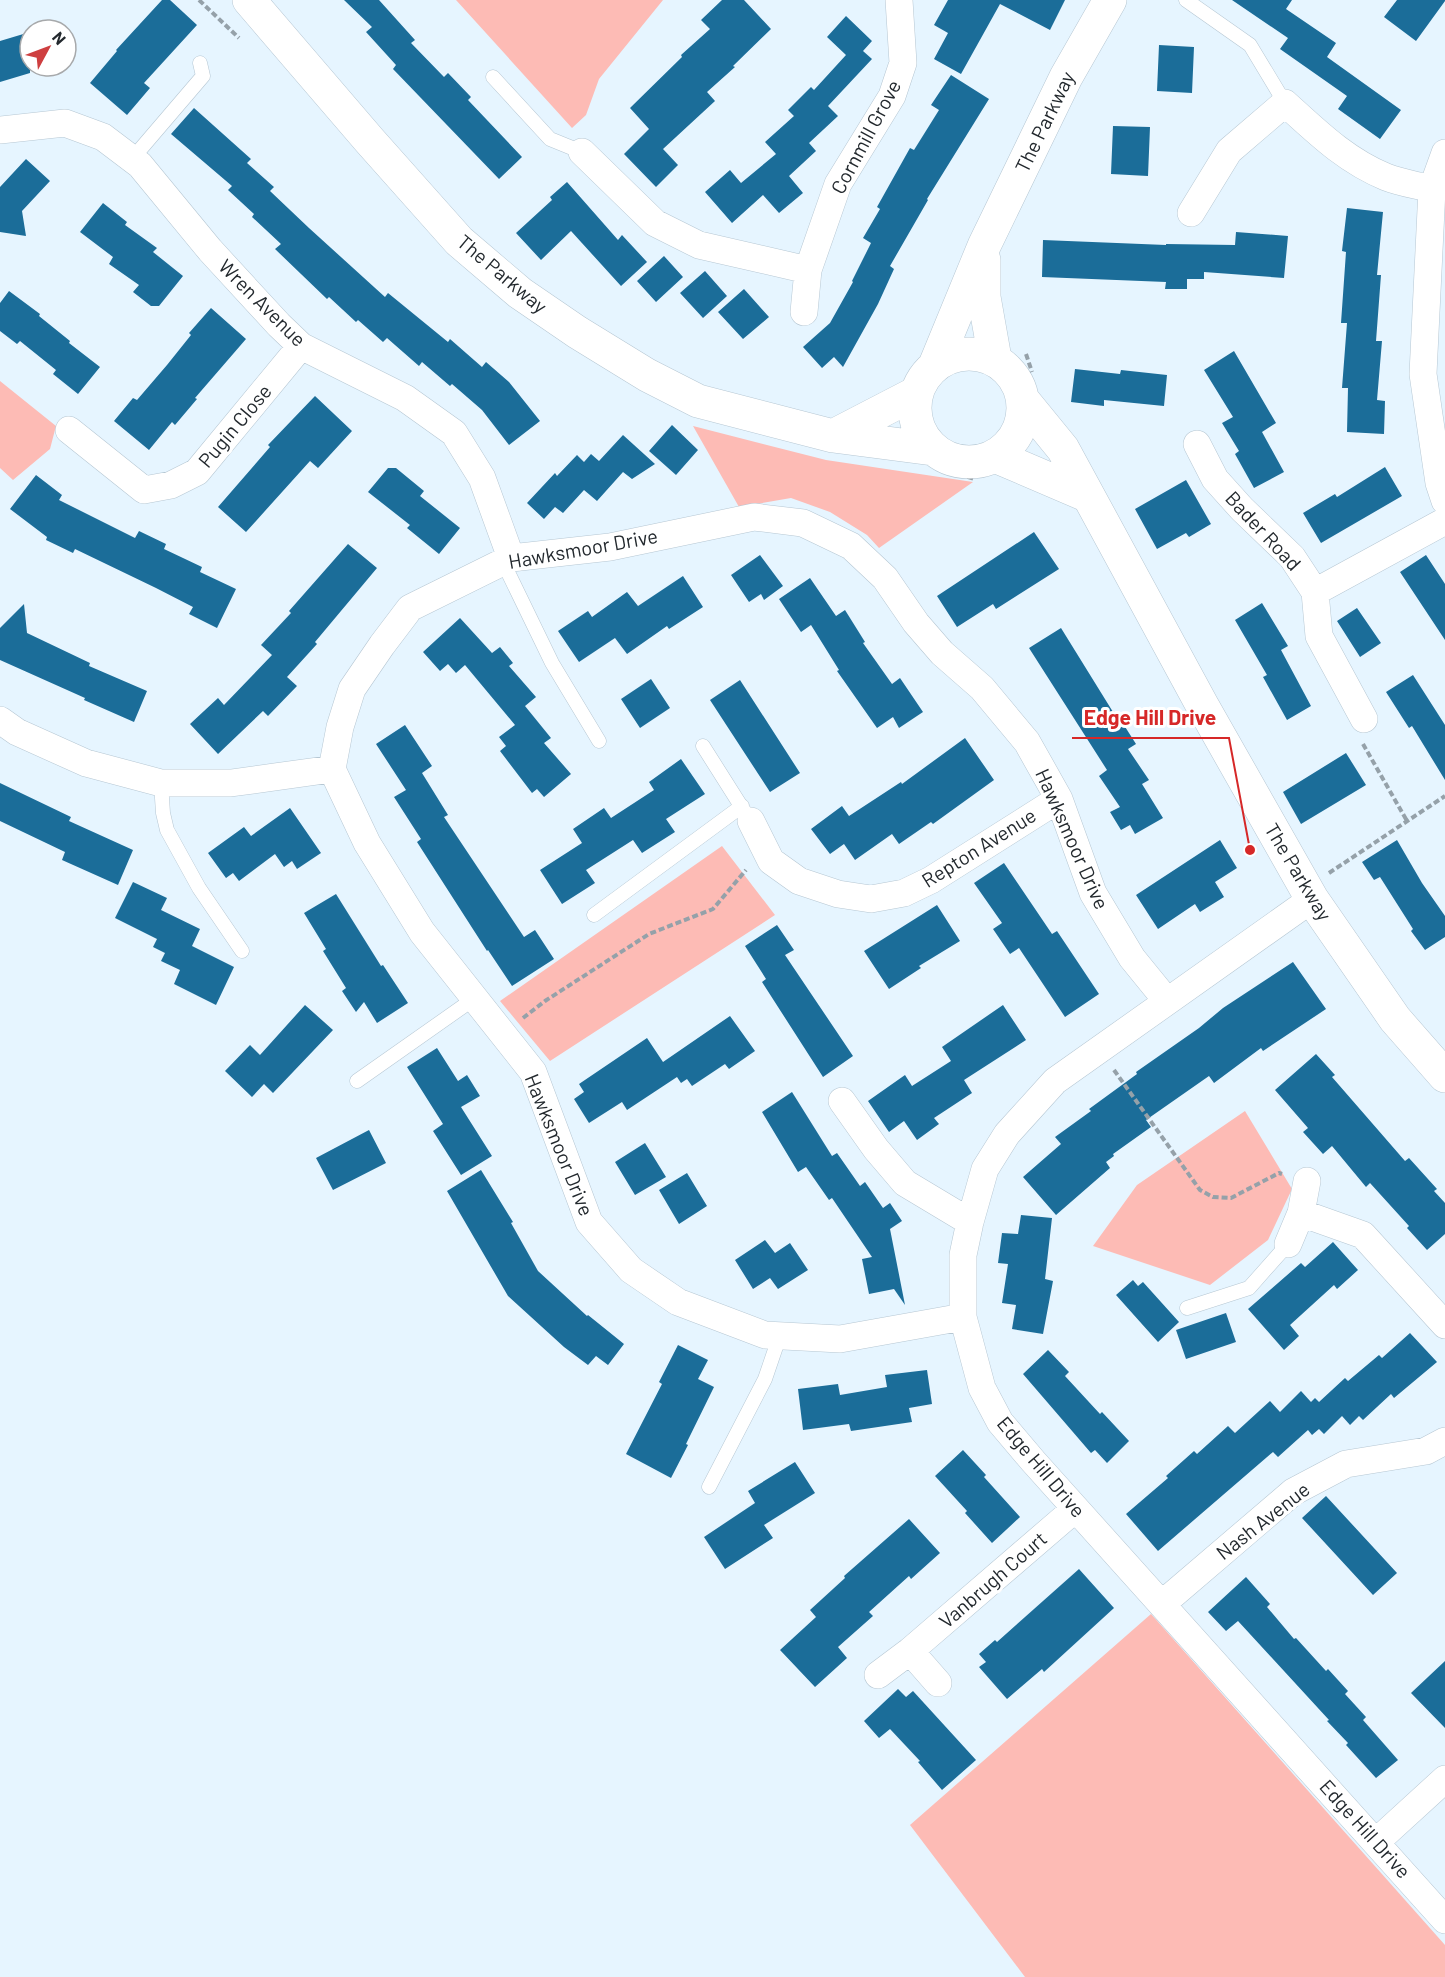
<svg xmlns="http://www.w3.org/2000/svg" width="1445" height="1977" font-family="Barlow,sans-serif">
  <rect width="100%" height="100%" fill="#e6f5ff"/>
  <path fill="#fdbbb5" d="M456,0h207l-64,79 -13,36 -14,13z
    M0,381l56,45 -6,23 -37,31 -13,-12z
    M693,426l133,34 147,22 -94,66 -12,-13 -37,-23 -39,-14 -52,9z
    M722,846l53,69 -225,146 -50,-60z
    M1245,1111l47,78 -24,51 -58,45 -117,-39 44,-61z
    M1151,1614l294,331v32h-420l-115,-152z"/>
  <path fill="#1b6d99" d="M162,0h8l27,25 -53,58 6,5 -23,27 -37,-32 27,-32 -1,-1z
    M344,0h35l36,40 -4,3 33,34 4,-4 23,24 -3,3 54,57 -23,22 -106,-110 3,-4 -30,-33 6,-5z
    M722,0h22l27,29 -38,37 2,1 -28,25 8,9 -52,48 15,16 -22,22 -32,-33 25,-25 -19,-21 52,-51 -1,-2 29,-26 -9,-9z
    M948,0h117l-15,30 -50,-26 -39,70 -27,-15 14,-26 -14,-8z
    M1232,0h60l-6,9 50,34 -9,14 74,53 -21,29 -42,-30 9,-13 -67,-47 8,-11z
    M1397,0h48v1l-29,40 -32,-24z
    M846,16l26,25 -9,10 9,8 -44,47 10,10 -29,27 7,8 -27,25 14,17 -24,20 -16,-18 -31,28 -27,-31 25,-22 11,13 35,-29 -11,-12 29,-26 -6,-6 23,-23 3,3 32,-35 -19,-18z
    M30,32v41l-30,9v-41z
    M1159,45l35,2 -2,46 -35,-2z
    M951,75l38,24 -62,100 1,1 -38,66 4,3 -16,35 -35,63 -9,-10 -12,11 -19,-21 27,-24 23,-41 -1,-1 19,-38 -8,-5 17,-29 -3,-2 33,-59 4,2 25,-40 -8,-5z
    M194,108l57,51 -4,4 27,24 -4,4 39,37 76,69 3,-4 60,49 2,-3 32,28 4,-5 23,20 31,39 -31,24 -27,-35 -30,-26 -2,2 -28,-24 -3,4 -32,-28 -4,4 -25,-22 -2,2 -27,-25 -2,2 -52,-50 6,-5 -29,-27 2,-3 -26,-24 4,-4 -61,-52z
    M1113,126l37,1 -2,49 -37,-2z
    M26,159l24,22 -28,30 4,25 -26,-4v-45z
    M567,182l51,58 4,-5 25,27 -26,24 -50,-55 -30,29 -25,-27 36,-33 -2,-3z
    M103,203l24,19 -2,3 32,23 -4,4 30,24 -24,30h-8l-18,-14 6,-7 -30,-21 4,-7 -33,-25z
    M1347,208l36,4 -6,63h4l-5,66h6l-5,59 8,1 -1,33 -37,-2 1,-44h-6l5,-65h-6l5,-71 -4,-1z
    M1236,232l52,4 -4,42 -80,-6v7h-17v10h-22l1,-7 -124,-5 1,-37 123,5v-1l69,1z
    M664,256l19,21 -27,25 -19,-21z
    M705,271l22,25 -24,22 -23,-25z
    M744,289l25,28 -26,22 -25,-27z
    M9,291l31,23 -1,2 31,25 -1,2 31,24 -22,27 -25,-20 3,-4 -36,-29 -3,3 -17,-13v-28z
    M211,308l35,31 -51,59 2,1 -22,26 -3,-3 -23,28 -35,-29 19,-23 4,2 30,-35 24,-30 -2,-2z
    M1234,351l42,72 -14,9 22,40 -30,16 -19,-34 4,-3 -17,-28 11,-6 -29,-47z
    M1075,369l45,5 1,-4 46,5 -3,31 -60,-6v6l-33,-4z
    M315,396l37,35 -34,37 -8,-7 -64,71 -28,-25 52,-60 -2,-2z
    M672,425l26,25 -22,25 -27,-24z
    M623,435l32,29 -23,15 -9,-7 -26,29 -13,-11 -21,23 -8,-6 -11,12 -17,-16 28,-30 2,3 20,-21 7,7 7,-8 8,7z
    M1385,467l17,29 -81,47 -18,-30 32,-19 2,3z
    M388,468h8l28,23 -4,5 40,32 -21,26 -32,-26 3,-3 -42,-33z
    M36,475l26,20 -3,5 76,38 4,-7 27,13 -2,5 38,18 -2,5 36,17 -19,39 -28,-14 4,-7 -37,-19 -81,-39 -2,4 -27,-13 1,-3 -37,-28z
    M1186,480l25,44 -22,13 -3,-4 -29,16 -22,-40z
    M1034,532l25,37 -63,40 -3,-5 -36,23 -20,-31z
    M348,544l29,24 -62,74 2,2 -30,33 10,9 -29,30 -5,-5 -45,43 -28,-30 28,-26 6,7 48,-50 -11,-10 30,-32 -2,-2z
    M760,555l23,31 -19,14 -3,-6 -12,8 -18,-27z
    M1426,555l19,29v56l-45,-68z
    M683,576l20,31 -34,22 -2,-3 -40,28 -12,-16 -36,24 -21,-31 30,-20 4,6 35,-25 11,14z
    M810,578l26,38 9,-6 20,32 -2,1 29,41 8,-6 23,34 -24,16 -6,-11 -16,11 -40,-57 2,-1 -28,-45 -10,7 -22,-33z
    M1262,603l26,43 -7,4 30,56 -24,14 -24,-43 4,-2 -32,-55z
    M24,604l3,29 63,30 -1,3 58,25 -13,31 -50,-22 1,-2 -85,-38v-32z
    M1357,608l24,35 -21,14 -23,-36z
    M460,618l32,35 8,-6 13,16 -4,3 27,31 -11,9 26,32 -7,5 27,31 -27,23 -7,-8 -5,4 -32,-42 6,-5 -7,-9 16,-12 -50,-60 -9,8 -8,-9 -8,7 -17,-19z
    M1061,628l52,84 2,-1 21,33 -8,5 21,31 -7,4 21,34 -28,16 -5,-9 -9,5 -11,-18 10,-5 -21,-31 8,-6 -78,-122z
    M1413,675l32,50v55l-33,-54 -3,2 -23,-36z
    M651,679l19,29 -30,20 -19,-29z
    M740,680l60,93 -30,19 -60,-92z
    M405,725l27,41 -10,7 26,42 -4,2 80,120 11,-7 19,29 -42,27 -24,-36 -1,1 -70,-109 4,-3 -27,-42 12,-7 -30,-46z
    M965,738l29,42 -61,44 -2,-2 -32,22 -7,-10 -37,26 -11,-16 -14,10 -19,-25 31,-23 7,10 52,-34 1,2z
    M1346,753l20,32 -65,39 -18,-32z
    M681,759l24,35 -39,25 9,13 -33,21 -9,-13 -47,30 9,13 -33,21 -22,-34 42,-27 -9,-14 31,-21 7,10 43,-28 -5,-8z
    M0,783l71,34 -2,4 64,29 -15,35 -56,-25 3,-8 -65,-31z
    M290,808l31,45 -24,16 -5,-8 -8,6 -9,-13 -36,27 -6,-8 -7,5 -18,-25 36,-26 7,9z
    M1220,840l17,28 -22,14 9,15 -24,15 -5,-8 -37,25 -22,-34z
    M1397,840l25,43 23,33v21l-20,13 -14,-19 2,-2 -33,-52 -6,3 -12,-18z
    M1004,863l48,71 5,-3 42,63 -34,23 -46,-69 -9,6 -17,-25 9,-6 -28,-40z
    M133,882l34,16 -6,12 39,19 -8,17 42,21 -18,38 -42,-21 6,-14 -19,-9 4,-8 -12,-6 4,-8 -42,-21z
    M336,894l45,72 2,-1 25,38 -31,20 -13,-21 -8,10 -14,-21 4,-3 -23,-37 3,-2 -22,-36z
    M937,905l23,36 -41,25 2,2 -32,21 -25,-38z
    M777,925l17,25 -9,5 68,101 -30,21 -61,-95 4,-3 -21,-33z
    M1293,962l33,47 -63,42 -2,-3 -47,35 -5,-7 -63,44 5,7 -38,27 1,2 -8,6 4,6 -54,47 -33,-38 38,-33 -6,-7 36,-26 -2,-2 48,-35 -1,-2 63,-44 24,-20z
    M305,1005l28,25 -60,63 -9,-9 -12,13 -27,-26 25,-26 10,10z
    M1003,1005l23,35 -62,40 8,13 -38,25 5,6 -22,16 -13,-19 -15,11 -21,-31 37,-26 7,11 39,-25 -9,-14z
    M730,1016l25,35 -26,18 -4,-5 -33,22 -5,-7 -6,4 -4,-6 -50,33 -5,-8 -33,21 -15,-24 10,-7 -5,-8 68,-46 16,24z
    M437,1048l21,33 9,-6 13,21 -19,11 31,49 -31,19 -28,-44 10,-7 -36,-57z
    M1316,1054l19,21 -3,2 73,84 4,-3 28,31 -3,2 11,12v31l-18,16 -20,-22 2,-2 -39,-43 -4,4 -34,-41 -9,8 -20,-22 5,-4 -33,-38z
    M792,1092l40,64 5,-3 23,33 5,-4 18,26 7,-5 12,18 -12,8 15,76 -11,-16 -25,5 -7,-35 10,-2 -40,-59 -3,2 -23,-33 -8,5 -36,-60z
    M369,1130l17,33 -53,27 -17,-32z
    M645,1143l21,34 -31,18 -20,-33z
    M481,1170l32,52 -2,1 27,48 49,45 1,-1 36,29 -16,21 -12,-9 -8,9 -24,-18 -56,-51 -61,-105z
    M687,1173l20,33 -28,18 -20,-34z
    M1021,1215l31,3 -7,61 8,2 -10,53 -31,-5 4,-24 -14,-2 6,-39 -10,-1 4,-30 16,1z
    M765,1240l10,13 15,-10 18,27 -30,19 -8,-11 -17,11 -18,-29z
    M1333,1242l25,28 -21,19 -3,-4 -44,40 9,11 -15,14 -36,-41 53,-46 4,4z
    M1133,1280l5,6 5,-4 36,40 -21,20 -42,-47z
    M1226,1313l10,29 -50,17 -10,-29z
    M1410,1333l27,29 -43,36 -3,-4 -28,26 -4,-4 -9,9 -8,-9 -18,18 -5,-5 -7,6 -4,-5 -30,27 -5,-5 -115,99 -32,-37 42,-36 -2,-2 28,-25 3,3 31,-28 7,7 35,-32 10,11 21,-21 10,11 4,-4 4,4 26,-24 3,3 31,-26 3,3z
    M678,1345l30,15 -10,19 16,8 -28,57 2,1 -17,33 -45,-24 36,-70 -3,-2z
    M1048,1350l21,22 -4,4 35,38 2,-2 27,29 -22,22 -12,-13 -4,3 -68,-79z
    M927,1370l5,34 -23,4 3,14 -61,9 -2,-7 -46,6 -5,-41 40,-5 2,11 47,-8 -2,-12z
    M963,1450l23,25 -2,2 36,40 -28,26 -27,-30 2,-2 -32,-35z
    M795,1462l20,31 -51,32 9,13 -48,31 -21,-32 51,-34 -7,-12z
    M1326,1496l71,77 -24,22 -71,-77z
    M909,1519l31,34 -29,26 -2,-3 -40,36 4,4 -35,31 9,11 -32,29 -35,-37 36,-33 -6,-7 35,-32 -1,-2z
    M1079,1569l35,39 -70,64 -2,-3 -35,30 -28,-32 7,-5 -7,-8 16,-14 2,2z
    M1246,1577l24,27 -3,3 27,32 2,-1 30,33 2,-2 20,22 -3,3 21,23 -3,3 35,40 -22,18 -30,-33 2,-2 -21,-22 2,-1 -91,-99 -12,10 -18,-19z
    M1445,1661v67l-34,-35z
    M898,1689l8,8 7,-6 63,69 -34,30 -24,-28 2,-1 -30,-32 -11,9 -15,-17z"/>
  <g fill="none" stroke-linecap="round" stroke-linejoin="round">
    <defs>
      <path id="service" d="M1186,0l64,45 35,58
        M493,77l57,62 32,13
        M132,159l71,-83 -3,-13
        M503,562l49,101 47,78
        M703,746l43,68
        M161,783l2,30 4,17 32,58 43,63
        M594,915l148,-109
        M357,1081l118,-83
        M1187,1308l62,-20 39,-44
        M709,1487l56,-108 15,-44"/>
      <path id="minor" d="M0,130l65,-7 38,14 37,28 70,85 69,75 22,21 104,52 49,35 28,45 29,80
        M582,152l73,71 44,22 109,25
        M1445,153l-13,36 -9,185 16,109 6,18
        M1191,213l38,-62 56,-48c32,29 60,57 101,74 15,6 31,8 46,12
        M804,312l4,-42 30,-86 54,-88 11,-33 -4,-63
        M69,430l75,60 27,-5 26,-13 104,-126
        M1197,444l18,35 27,30 50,48 23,35 4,44 45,83
        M1315,592l130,-71
        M0,720l17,12 69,31 75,20h70l101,-14
        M751,821l20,40 28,20 39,13 33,5 33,-6 27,-13 128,-81
        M1312,899l-257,182 -48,53 -22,35 -15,53 -7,33v62l19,71 18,34 33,39 412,459
        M842,1101l34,48 29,34 65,39
        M1301,1213l62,22 82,90
        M1288,1244l13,-31 6,-32
        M963,1317l-123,22 -75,-4 -87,-33 -47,-32 -42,-48 -56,-150 -111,-140 -55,-89 -35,-74 8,-42 12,-38 30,-44 28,-37 101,-50 99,-11 144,-30 49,6 48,23 34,32 31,45 26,30 40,35 45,54 32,57 34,94 39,65 35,43
        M1162,1604l131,-112 53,-28 80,-13 19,-10
        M910,1651l28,32
        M878,1675l32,-24 165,-142
        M1376,1842l69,-63"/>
      <path id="tertiary" d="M249,0l121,141 89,100 61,52 57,39 70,43 51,26 135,35 100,13
        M984,260v37l11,62
        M915 408a54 54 0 1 1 108 0a54 54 0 1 1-108 0Z
        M935,365l49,-119 82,-169 44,-77
        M1023,400l40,49 139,256 110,194 83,120 50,57
        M833,436l83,-43
        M995,456l91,39"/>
    </defs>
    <use href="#service" stroke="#b6c7d3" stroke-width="15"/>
    <use href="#minor" stroke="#b6c7d3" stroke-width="28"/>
    <use href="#tertiary" stroke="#b6c7d3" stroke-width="34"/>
    <path stroke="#95a1a9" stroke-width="4" stroke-dasharray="6 3" stroke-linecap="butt" d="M199,0l40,38
      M1026,354l6,18
      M950,472l25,7
      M1363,744l44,77
      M1329,873l116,-77
      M523,1018l22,-17 104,-67 64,-25 33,-39
      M1114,1070l86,120 13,7 18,1 48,-25 3,1"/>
    <use href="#service" stroke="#fff" stroke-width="14"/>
    <use href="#minor" stroke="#fff" stroke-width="27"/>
    <use href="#tertiary" stroke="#fff" stroke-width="33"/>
  </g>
  <g text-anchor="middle" stroke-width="6" stroke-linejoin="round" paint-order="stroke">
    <g font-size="20" fill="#23292e" stroke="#fff">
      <text transform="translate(1045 122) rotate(-64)" y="7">The Parkway</text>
      <text transform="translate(866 137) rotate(-62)" y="7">Cornmill Grove</text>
      <text transform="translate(502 274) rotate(40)" y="7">The Parkway</text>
      <text transform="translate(262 303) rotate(45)" y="7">Wren Avenue</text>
      <text transform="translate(235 426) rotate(-50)" y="7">Pugin Close</text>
      <text transform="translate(1263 531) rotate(47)" y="7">Bader Road</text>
      <text transform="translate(583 549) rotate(-10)" y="7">Hawksmoor Drive</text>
      <text transform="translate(1072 839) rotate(66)" y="7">Hawksmoor Drive</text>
      <text transform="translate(979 848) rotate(-32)" y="7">Repton Avenue</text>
      <text transform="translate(1298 872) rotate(59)" y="7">The Parkway</text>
      <text transform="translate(559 1145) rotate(68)" y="7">Hawksmoor Drive</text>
      <text transform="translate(1041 1467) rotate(50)" y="7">Edge Hill Drive</text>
      <text transform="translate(1263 1521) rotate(-38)" y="7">Nash Avenue</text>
      <text transform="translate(993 1580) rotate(-41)" y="7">Vanbrugh Court</text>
      <text transform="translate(1365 1829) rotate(48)" y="7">Edge Hill Drive</text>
    </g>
  </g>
  <path fill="none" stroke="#d62828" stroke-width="2" d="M1250 850L1229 738H1072"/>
  <circle fill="#d62828" stroke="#fff" stroke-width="2" cx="1250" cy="850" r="6"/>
  <g font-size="21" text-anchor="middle" font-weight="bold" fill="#d62828" stroke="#fff" stroke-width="6" stroke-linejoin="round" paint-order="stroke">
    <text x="1150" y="725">Edge Hill Drive</text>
  </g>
  <g transform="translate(48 48) rotate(49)"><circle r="28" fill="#ffffff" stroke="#a7a9ab" stroke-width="1.5"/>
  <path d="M0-4.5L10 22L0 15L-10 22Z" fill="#ce3f40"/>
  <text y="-9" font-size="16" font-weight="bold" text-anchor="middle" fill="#23292e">N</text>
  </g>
</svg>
